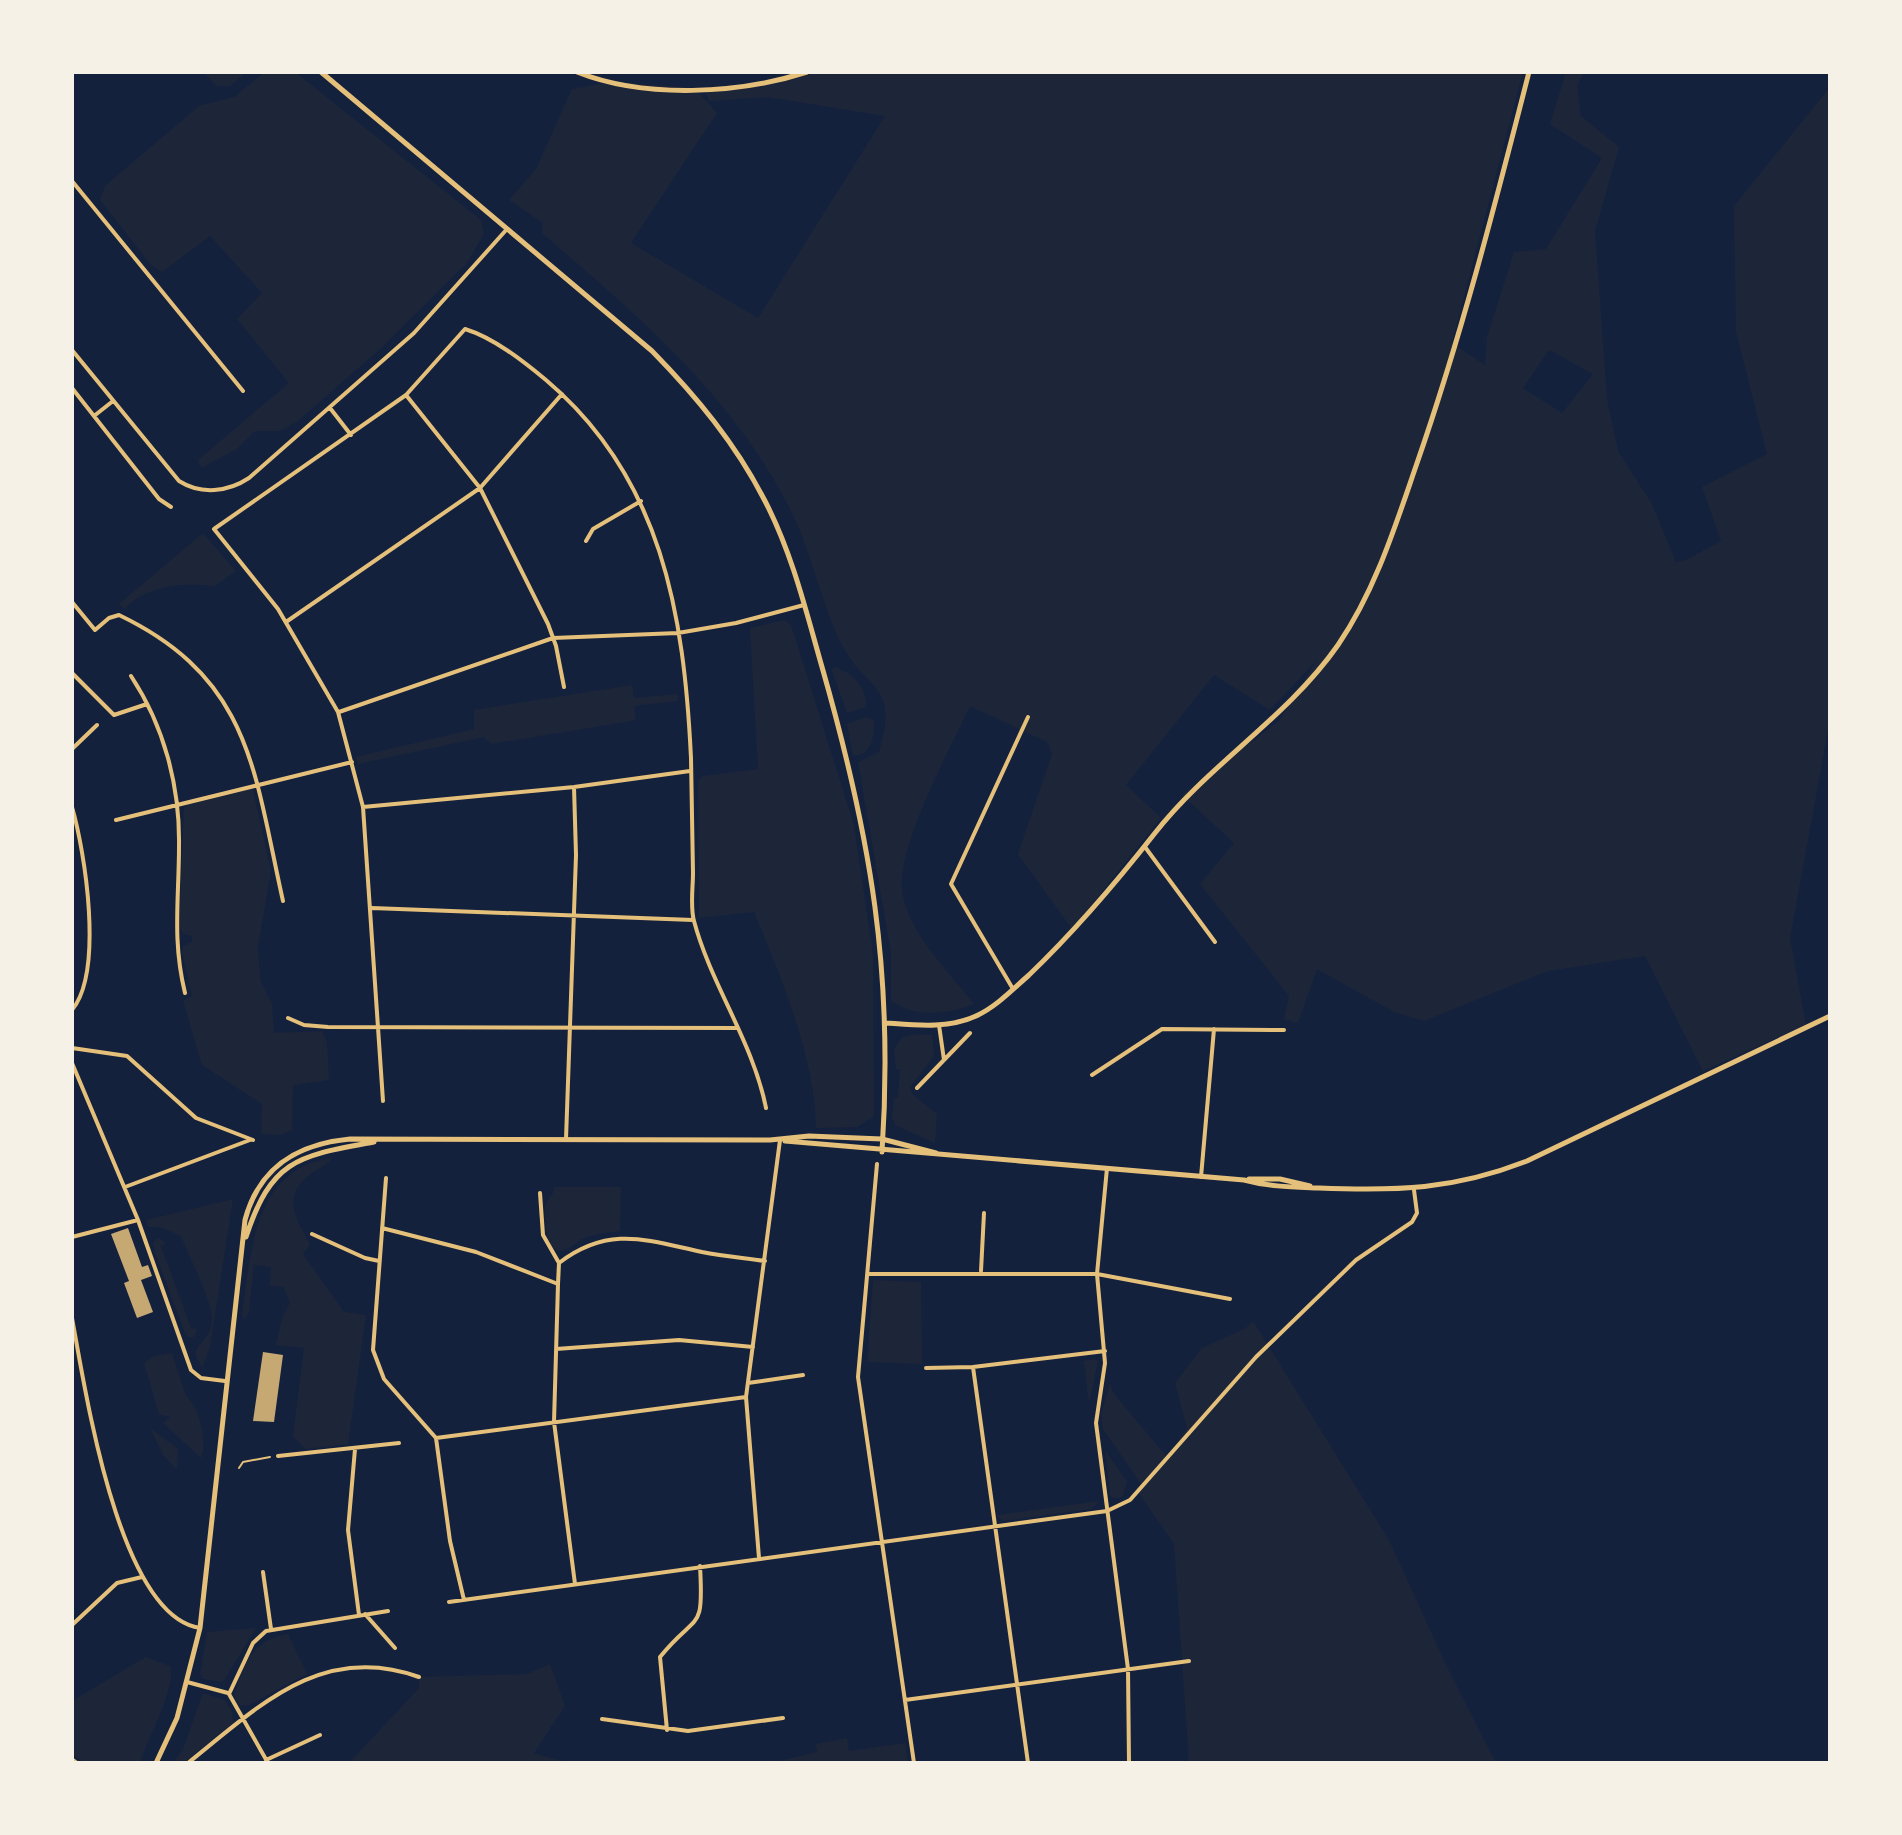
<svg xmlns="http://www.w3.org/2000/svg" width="1902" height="1835" font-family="Roboto,sans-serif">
  <rect width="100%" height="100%" fill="#14213d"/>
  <path fill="#1d2539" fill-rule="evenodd" d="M203,72h44l-17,14h-13z
    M265,72h30l186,148 3,14 -17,29 -86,85 -83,73 -18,10h-25l-18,18 -36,19 -3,-8 91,-77 -52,-64 25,-26 -52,-57 -48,36 -11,-7 -51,-65 5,-14 94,-80 35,-9z
    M808,72h715l-71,271 33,22 2,-28 27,-85 32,-3 56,-91 -52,-34 16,-52h18l-7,14 4,30 38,31 -24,84 12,168 11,52 34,53 24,58 10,-2 35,-19 -19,-54 65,-33 -31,-122 -2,-126 96,-119v633l-40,218 16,87 -103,46 -58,-115 -97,15 -124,50 -30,-9 -77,-43 -19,54 -14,-4 5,-23 -89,-112 34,-41 -52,-48 97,-74 38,-61 -47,50 -56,-35 -88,110 35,33 -89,111 -54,-75 34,-100 -5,-12 -77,-36c-20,44 -77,145 -67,190 8,40 47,77 71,108 -25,10 -59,14 -83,-3v-48l-33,-191 21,-10c21,-73 -14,-58 -39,-111 -21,-44 -29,-92 -52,-136 -58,-112 -152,-191 -246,-272l1,-10 -34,-23 27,-31 36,-80 41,-7 82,6 22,25 -86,130 127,75 127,-202 -118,-19 -58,4 -6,-14 33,-1zM1549,350l44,24 -31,39 -39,-25z
    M203,533l33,38 -21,15c-33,-3 -65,-2 -91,23l-5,-5z
    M784,620l7,5 63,200 19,130 1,161 -17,11 -41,1c-1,-71 -35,-151 -62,-216l-55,6 -1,-137 5,-5 55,-7 -8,-141z
    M834,667c19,6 33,19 32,40l-19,6 -15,-42z
    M632,685l2,13 43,-4 1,7 -44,5 2,14 -145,24 -7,-7 -126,27 -2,-7 118,-28v-19z
    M866,717l8,4c0,16 -1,33 -21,35l-6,-32z
    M252,786l19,85 -13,75 2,34 12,24 2,29 48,-2 5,11 2,38 -36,5 -1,45 -11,5 -20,-1 1,-30 -60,-39 -19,-64 9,-5 -10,-43 1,-7 9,-4v-6l-9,-2 -4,-7 5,-120 7,-5z
    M915,1034l17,1 2,21 -24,31 3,8 24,19 -2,29 -40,-18 -3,-8 2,-18 4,-2 2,-28h-4l-2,-19 7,-12z
    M333,1158c-8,8 -18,12 -26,19 -26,22 -9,44 3,68l-7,9 41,58 22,3 -18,129 -43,5 -12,-13 11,-88 -28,-3 6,-26 8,-17 -7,-16h-13l1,-19 -17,-2 -5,47 -5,8 -2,-6c9,-63 12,-147 91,-156z
    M554,1187h67l-1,44c-11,2 -22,2 -33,6 -8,2 -14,10 -22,13 -20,6 -20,-29 -20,-41 0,-10 9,-12 9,-22z
    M233,1199l-23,148 -8,21 -7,-14c4,-13 16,-17 17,-33 1,-18 -23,-65 -31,-85l-21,-9h-12l-2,-7z
    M158,1238l8,5 -5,3 30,82 6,1 -3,8h-6l-4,-6 -29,-78 -2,-10z
    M873,1280l48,2 1,82 -55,-2z
    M1253,1321l136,219 57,125 50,98h-307l-15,-219 -38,-55 5,-5 -38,-55 -2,-15 9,-31 4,11 53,63 20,-29 -12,-45 27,-35 44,-20z
    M172,1353l14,43c13,10 22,47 15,62l-38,-35 7,-6 -11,-3 -15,-51 10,-7z
    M1094,1359l4,2 -9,43 -5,-43z
    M150,1428l28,21 -1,21 -14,-15z
    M1105,1450l22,32 -5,15 -9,1 -3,-3z
    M1100,1501l-9,8 -88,12 -6,-6z
    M256,1628l-33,54 -20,-3 -3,-5 7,-42z
    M288,1634l19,40 -58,31 -9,1 -6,-10c10,-33 18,-56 54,-62z
    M146,1657l24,9c7,21 -23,73 -30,97h-55l-13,-9v-53z
    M550,1664l15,42 -31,47 33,10h-218l70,-75v-11l108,-3z
    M203,1693l22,7 7,12 1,11 -50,40h-10l10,-14z
    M847,1738l2,13 56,-8 3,20h-137l46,-11 -1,-8z"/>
  <path fill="#c6a872" d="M128,1228l14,39 6,-2 4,11 -11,4 12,32 -16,6 -13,-35 5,-2 -18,-47z
    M263,1352l20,3 -9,67 -21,-1z"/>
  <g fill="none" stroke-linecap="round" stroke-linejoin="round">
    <path stroke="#e5c07b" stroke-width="2" d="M239,1468l4,-6 27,-5"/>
    <path stroke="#e5c07b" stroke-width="4" d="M72,181l171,210
      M72,350l107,131c22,14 49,11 70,-3l165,-145 93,-104
      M72,388l87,111 12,8
      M406,395l74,93 68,136 8,22 8,41
      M330,408l21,27
      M94,416l19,-15
      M586,541l7,-12 48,-28
      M72,602l23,28 14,-12 10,-3c133,64 135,157 164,286
      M286,622l194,-134 82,-94
      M72,673l42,42 33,-11
      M131,676c33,50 49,110 48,170 0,53 -7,94 6,147
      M339,712l214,-74 125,-5 58,-10 68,-18
      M72,749l25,-24
      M72,807c13,45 32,164 0,203
      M363,807l211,-20 116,-16
      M116,820l236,-58
      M1145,847l70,95
      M372,908l321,12
      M1013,989l-62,-105 77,-167
      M288,1018l16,7 24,2 410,1
      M939,1025l5,35
      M72,1048l55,8 69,62 57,22
      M72,1063l66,157 53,150 10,8 24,3
      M1092,1075l70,-46 122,1
      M917,1088l53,-55
      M383,1101l-20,-294 -25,-95 -60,-103 -64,-80 192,-134 59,-66c29,9 58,32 81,51 116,98 138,234 145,378 1,38 1,77 2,115 0,15 -3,34 1,48 17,64 59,121 72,187
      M566,1139l10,-284 -2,-68
      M877,1164l-19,213 56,386
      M1107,1168l-10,106 8,89 -9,60 32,246 1,94
      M1201,1177l13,-148
      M386,1178l-13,172 11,29 52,59 14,103 14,59
      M125,1187l125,-47
      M540,1193l3,42 16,28
      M382,1228l94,24 82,32 1,-21c50,-38 87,-23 143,-11 21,4 42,6 63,9
      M312,1234l53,24 14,3
      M72,1237l66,-17
      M981,1271l3,-58
      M867,1274h230l133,25
      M558,1284l-4,138 21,162
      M72,1318c13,69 46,298 128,310
      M556,1349l123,-9 74,7
      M973,1367l55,396
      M926,1368l47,-1 132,-16
      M748,1383l55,-8
      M436,1438l310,-41
      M355,1449l-7,81 11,85
      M278,1456l121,-13
      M759,1558l-13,-161 34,-257
      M263,1572l8,57
      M449,1602l658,-91 23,-11 126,-143 100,-97 56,-38 5,-9 -3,-23
      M365,1614l30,34
      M72,1625l45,-42 25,-6
      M187,1682l41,11
      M905,1700l284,-39
      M602,1719l86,12 95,-13
      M667,1730l-7,-73c37,-46 44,-22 40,-91
      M266,1760l54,-25
      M188,1763c71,-57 134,-121 231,-86
      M268,1763l-39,-69 24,-51 13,-12 122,-20"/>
    <path stroke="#e5c07b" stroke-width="5" d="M577,72c68,27 162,22 230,0"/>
    <path stroke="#e5c07b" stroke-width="5" d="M321,72l331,279c44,45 84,93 113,150 27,52 41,110 57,166 49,171 72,306 60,485
      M886,1023c29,2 62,6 90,-7 20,-9 37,-27 53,-41 47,-45 86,-91 126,-142 54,-69 132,-115 183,-188 37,-54 57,-118 78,-179 45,-129 79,-261 113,-394
      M785,1141l459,39c26,7 49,7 75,8 78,3 134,2 208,-27l303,-145
      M1249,1179h31l30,7
      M246,1237c26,-79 53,-81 128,-95
      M72,1760l4,3
      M156,1763l21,-45 23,-90 45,-408c14,-53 52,-76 105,-81l420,1 39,-4 73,3 54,14"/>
  </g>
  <rect width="1902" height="1835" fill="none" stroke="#f6f1e7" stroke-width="148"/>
</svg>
